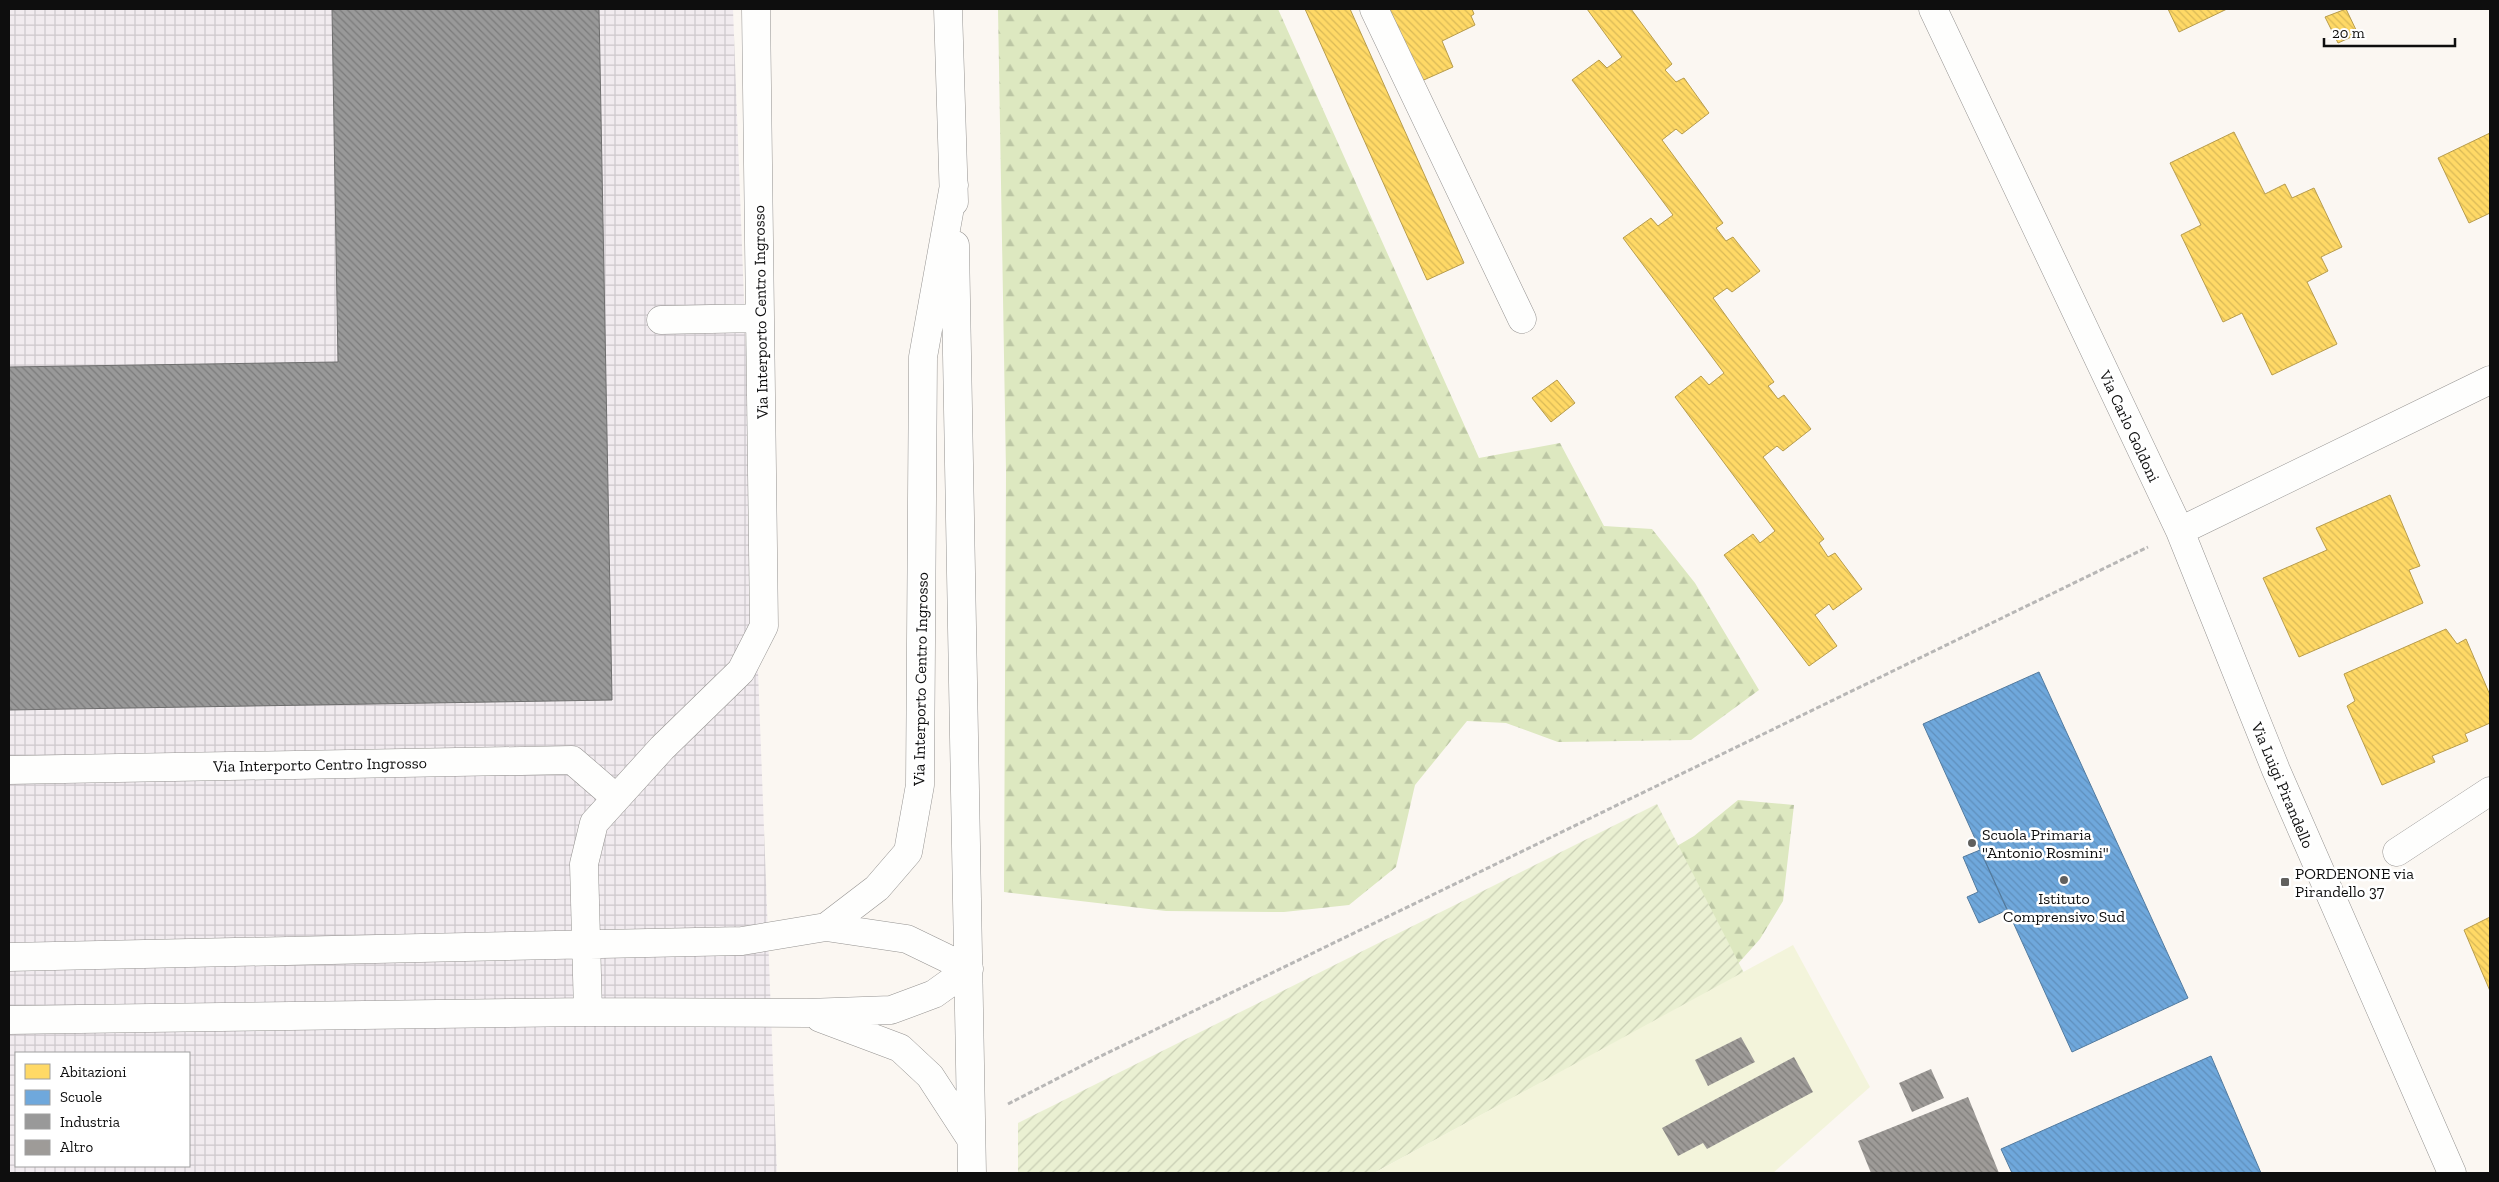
<svg xmlns="http://www.w3.org/2000/svg" width="2499" height="1182" font-family="'Zilla Slab',serif">
  <defs>
    <pattern id="industrial-grid" width="8" height="8" patternUnits="userSpaceOnUse" patternTransform="scale(1.25)"><rect width="8" height="8" fill="#f1ebef"/><path d="M0 4h8M4 0v8" fill="none" stroke="#cdc8cc"/></pattern>
    <pattern id="forest-firs" width="22" height="20" patternUnits="userSpaceOnUse" patternTransform="scale(1.25)"><rect width="22" height="20" fill="#dde8c0"/><path d="M5 1l3.5 6h-7zM16 11l3.5 6h-7z" fill="#bcc6a4"/></pattern>
    <pattern id="garden-furrows" width="10" height="10" patternUnits="userSpaceOnUse" patternTransform="scale(1.25)"><rect width="10" height="10" fill="#eaf0d2"/><path d="M-1 1l2-2M0 10L10 0M9 11l2-2" fill="none" stroke="#c8cdb3"/></pattern>
    <pattern id="homes-back-hatch" width="6" height="6" patternUnits="userSpaceOnUse" patternTransform="scale(1.25)"><rect width="6" height="6" fill="#ffd966"/><path d="M-1 5l2 2M0 0l6 6M5-1l2 2" fill="none" stroke="#d9b957"/></pattern>
    <pattern id="schools-back-hatch" width="6" height="6" patternUnits="userSpaceOnUse" patternTransform="scale(1.25)"><rect width="6" height="6" fill="#6fa8dc"/><path d="M-1 5l2 2M0 0l6 6M5-1l2 2" fill="none" stroke="#5f8fbc"/></pattern>
    <pattern id="industry-back-hatch" width="6" height="6" patternUnits="userSpaceOnUse" patternTransform="scale(1.25)"><rect width="6" height="6" fill="#999"/><path d="M-1 5l2 2M0 0l6 6M5-1l2 2" fill="none" stroke="#7b7b7b"/></pattern>
    <pattern id="building-back-hatch" width="6" height="6" patternUnits="userSpaceOnUse" patternTransform="scale(1.25)"><rect width="6" height="6" fill="#9e9b98"/><path d="M-1 5l2 2M0 0l6 6M5-1l2 2" fill="none" stroke="#7f7d7a"/></pattern>
  </defs>
  <rect width="100%" height="100%" fill="#fbf7f2"/>
  <path fill="url(#industrial-grid)" fill-rule="evenodd" d="M9,9h724l44,1164h-768zM16,1053h173v113h-173z"/>
  <path fill="url(#forest-firs)" d="M998,9h280l201,449 81,-15 44,83 48,3 43,54 64,107 -68,50 -133,2 -52,-19 -39,-2 -52,64 -19,82 -47,38 -65,7 -118,-1 -162,-19 2,-421z
    M1738,800l56,5 -11,96 -23,38 -49,55 -136,71 -233,108 318,-317 34,-20z"/>
  <path fill="url(#garden-furrows)" d="M1657,804l87,169 -370,200h-356v-50z"/>
  <path fill="#f3f4db" d="M1793,945l77,142 -97,86h-399z"/>
  <path fill="url(#homes-back-hatch)" stroke="#b79c4c" d="M1305,9h45l114,254 -37,17z
    M1383,9h89l2,5 -3,2 4,9 -33,16 11,26 -36,16z
    M1587,9h44l41,55 -7,6 11,12 8,-4 25,35 -27,21 -6,-5 -14,11 61,83 -7,5 10,13 7,-4 27,34 -28,21 -5,-4 -14,10 61,84 -6,4 10,13 6,-4 27,34 -28,22 -6,-5 -14,11 61,82 -5,4 9,14 7,-4 27,36 -29,21 -4,-6 -14,11 22,31 -28,20 -85,-111 29,-21 7,9 15,-12 -100,-134 26,-21 8,9 15,-12 -101,-135 28,-20 7,8 15,-11 -101,-135 27,-20 8,8 15,-11z
    M2168,9h59l-48,23z
    M2346,9l12,25 -20,9 -13,-26z
    M2234,132l31,62 20,-10 7,14 22,-10 28,59 -21,10 7,14 -21,11 30,62 -65,31 -30,-62 -19,9 -42,-87 20,-10 -31,-62z
    M2490,133v80l-21,10 -31,-65z
    M1557,380l18,23 -24,19 -19,-24z
    M2390,495l30,71 -11,4 14,33 -124,54 -36,-79 64,-28 -11,-22z
    M2446,629l11,15 9,-5 24,56v28l-25,11 3,7 -36,15 3,6 -53,23 -35,-79 8,-5 -11,-27z
    M2490,917v74l-26,-61z"/>
  <path fill="url(#schools-back-hatch)" stroke="#527a9e" d="M2039,672l149,326 -116,54 -149,-328z
    M1980,850l27,60 -28,13 -12,-26 11,-5 -15,-35z
    M2211,1056l50,117h-249l-11,-24z"/>
  <path fill="url(#industry-back-hatch)" stroke="#6f6f6f" d="M332,9h267l13,691 -603,10v-343l329,-5z"/>
  <path fill="url(#building-back-hatch)" d="M1741,1037l14,25 -47,24 -13,-26z
    M1794,1057l19,35 -106,57 -4,-6 -25,13 -16,-28z
    M1931,1069l13,29 -32,14 -13,-29z
    M1968,1097l31,76h-128l-13,-32z"/>
  <g fill="none" stroke-linecap="round" stroke-linejoin="round">
    <defs>
      <path id="minor" d="M948,9l6,193
        M1374,9l148,310
        M1933,9l247,522 96,239 176,403
        M955,245l17,928
        M661,320l99,-2
        M2180,531l310,-151
        M9,770l563,-10 44,38
        M2397,852l93,-61
        M826,927l81,12 62,30
        M9,957l733,-16 84,-14 51,-39 31,-36 12,-67 3,-428 31,-172
        M588,1012l-4,-148 10,-41 68,-75 79,-77 23,-45 -8,-617
        M820,1018l80,30 30,28 41,63
        M9,1020l579,-8 219,1 84,-3 43,-16 35,-25"/>
    </defs>
    <use href="#minor" stroke="#959391" stroke-width="29"/>
    <path stroke="#b8b7b6" stroke-width="3" stroke-dasharray="5 2.5" stroke-linecap="butt" d="M1008,1104l89,-46 1051,-511"/>
    <use href="#minor" stroke="#fefefd" stroke-width="28"/>
  </g>
  <g fill="#61605e" stroke="#fff" stroke-width="2">
    <circle cx="1972" cy="843" r="5"/>
    <circle cx="2064" cy="880" r="5"/>
    <rect x="2280" y="877" width="10" height="10" rx="2.5"/>
  </g>
  <g text-anchor="middle" stroke-width="5" stroke-linejoin="round" paint-order="stroke">
    <g font-size="16" fill="#0e0e0e" stroke="#fff">
      <text transform="translate(760 312) rotate(-91)" y="6">Via Interporto Centro Ingrosso</text>
      <text transform="translate(2130 426) rotate(65)" y="6">Via Carlo Goldoni</text>
      <text transform="translate(920 679) rotate(-89)" y="6">Via Interporto Centro Ingrosso</text>
      <text transform="translate(320 764) rotate(-1)" y="6">Via Interporto Centro Ingrosso</text>
      <text transform="translate(2283 785) rotate(67)" y="6">Via Luigi Pirandello</text>
    </g>
    <g font-size="16" fill="#0e0e0e" stroke="#fff" text-anchor="start">
      <text x="1982" y="840">Scuola Primaria<tspan x="1982" dy="18">"Antonio Rosmini"</tspan></text>
      <text x="2295" y="879">PORDENONE via<tspan x="2295" dy="18">Pirandello 37</tspan></text>
      <text x="2064" y="904" text-anchor="middle">Istituto<tspan x="2064" dy="18">Comprensivo Sud</tspan></text>
    </g>
  </g>
  <rect width="2499" height="1182" fill="none" stroke="#0e0e0e" stroke-width="20"/>
  <rect x="15" y="1052" width="175" height="115" fill="#ffffff" stroke="#9f9f9f"/>
  <rect x="25" y="1064" width="25" height="15" fill="#ffd966" stroke="#9f9f9f"/>
  <text x="60" y="1077" font-size="15" fill="#0e0e0e">Abitazioni</text>
  <rect x="25" y="1090" width="25" height="15" fill="#6fa8dc" stroke="#9f9f9f"/>
  <text x="60" y="1102" font-size="15" fill="#0e0e0e">Scuole</text>
  <rect x="25" y="1114" width="25" height="15" fill="#999999" stroke="#9f9f9f"/>
  <text x="60" y="1127" font-size="15" fill="#0e0e0e">Industria</text>
  <rect x="25" y="1140" width="25" height="15" fill="#9e9b98" stroke="#9f9f9f"/>
  <text x="60" y="1152" font-size="15" fill="#0e0e0e">Altro</text>
  <path d="M2324 38v8h131v-8" fill="none" stroke="#0e0e0e" stroke-width="2.5"/>
  <text x="2332" y="38" font-size="15" fill="#0e0e0e" stroke="#ffffff" stroke-width="4" paint-order="stroke">20 m</text>
</svg>
